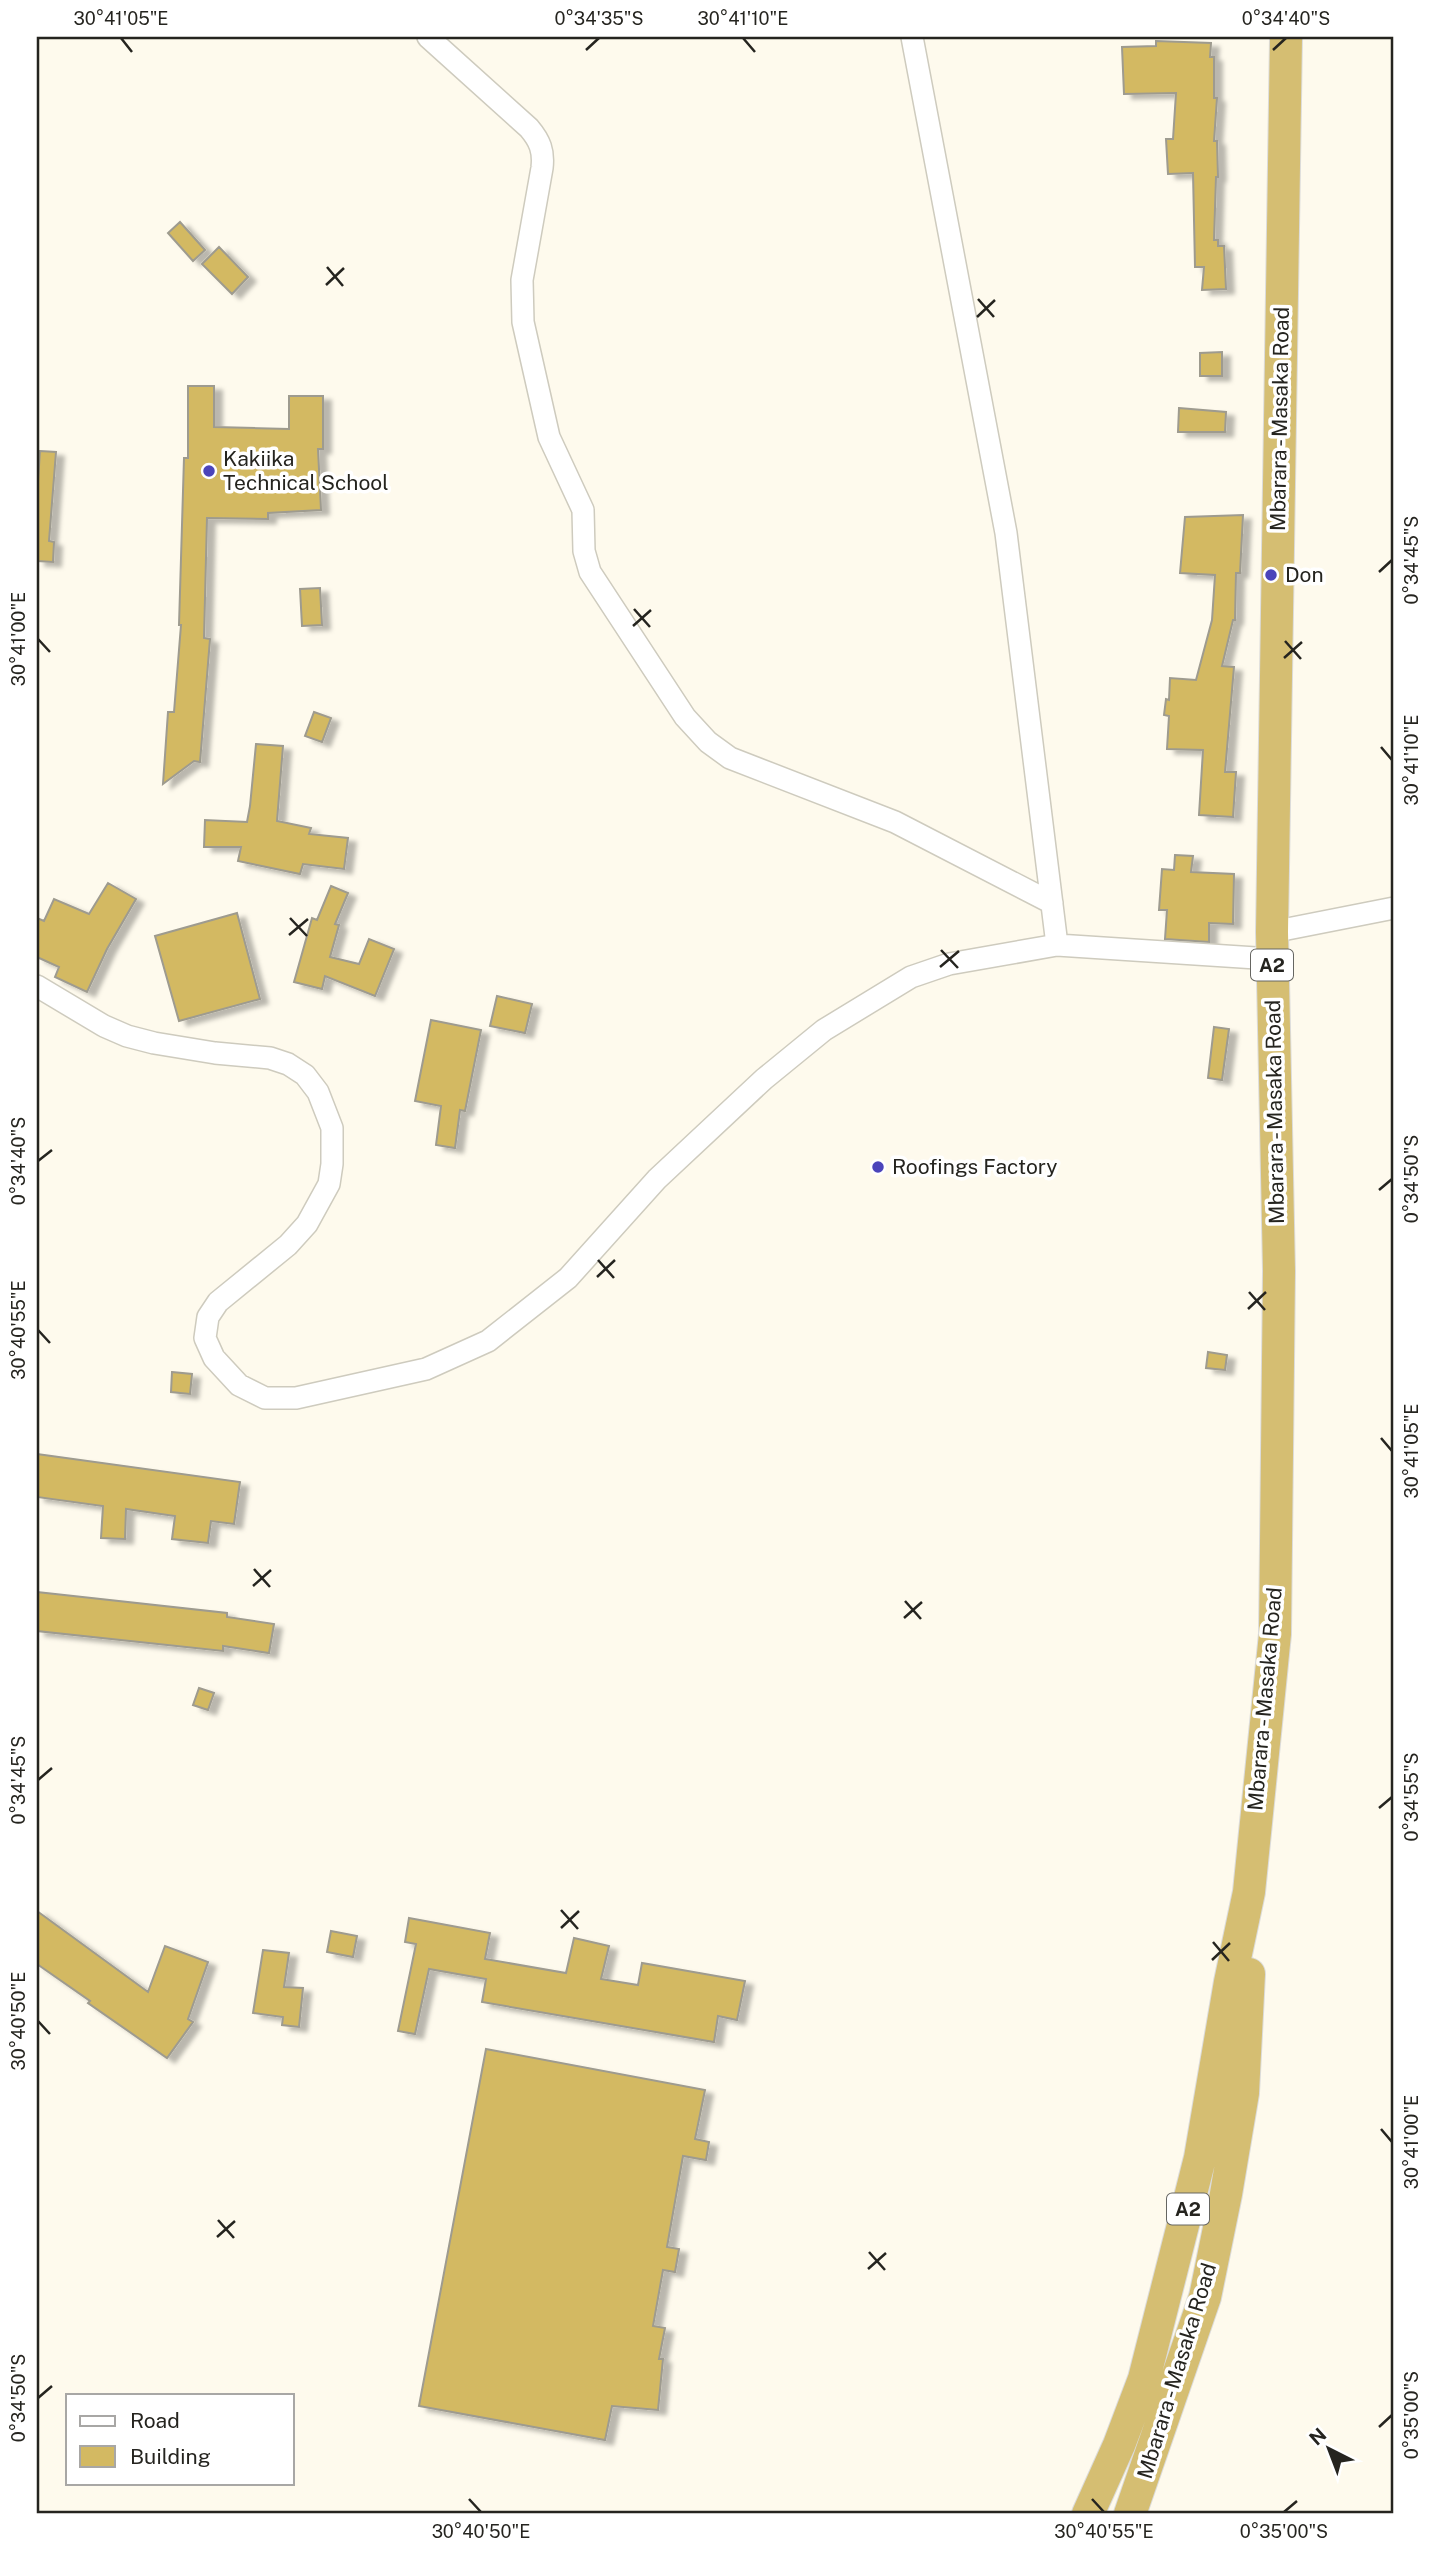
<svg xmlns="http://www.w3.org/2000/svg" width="1431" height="2551" font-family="'Public Sans',sans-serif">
  <defs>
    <filter id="shadow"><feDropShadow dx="8" dy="4.5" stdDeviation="2" flood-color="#0004"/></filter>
  </defs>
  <rect width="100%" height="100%" fill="#fefaed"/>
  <path fill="#d3b962" stroke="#9e9b8f" stroke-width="2" filter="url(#shadow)" d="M1156,41l55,2 -1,14h4v41h3l-3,43h3l1,36h-2l-2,63h4v6h6l2,43 -24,1 2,-23h-9l-2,-94 -25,1 -2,-35h7l3,-46 -52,1 -2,-47 34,-1z
    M180,222l25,28 -12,11 -25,-28z
    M219,247l29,30 -16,17 -30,-30z
    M1222,352v24h-22v-23z
    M188,386h26v41l75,2v-33h34v53h-5l3,61 -53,3v6l-61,-1 -3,120 6,1 -10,123 -6,-1 -31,23 5,-72h6l7,-87h-2l5,-167h4z
    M1179,408l47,4 -1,20h-47z
    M40,451l16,1 -7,89 5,1 -1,20 -16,-1v-65z
    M1243,515l-3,58h-4l-1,47h-2l-11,46 12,1 -9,105h11l-3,45 -34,-2 4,-65 -36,-1 2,-33 -5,-1 2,-16 3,1 1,-22 26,2 16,-60 3,-45 -35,-2 5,-56z
    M320,588l2,37 -20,1 -2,-37z
    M314,712l17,6 -9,24 -17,-6z
    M256,744l27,2 -6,75 34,7 -2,6 39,4 -4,31 -41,-5 -3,10 -62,-13 3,-14h-37l1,-27 42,2 3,-16z
    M1175,855l18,1 -2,16 43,2 -1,50 -24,-1v19l-44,-3 2,-29h-8l3,-41 12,1z
    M108,883l28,16 -29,50 -20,43 -32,-15 4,-10 -22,-10v-39l7,3 10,-22 35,15z
    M331,886l17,7 -13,31 4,1 -9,32 29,7 10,-25 25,10 -19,47 -50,-20 -3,13 -28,-7 18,-64 5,2z
    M237,913l23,86 -81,22 -24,-85z
    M497,996l35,8 -7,29 -35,-7z
    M431,1020l50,10 -16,81 -5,-1 -5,38 -19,-3 5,-39 -26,-5z
    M1214,1027l15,2 -7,51 -14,-2z
    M1208,1352l19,3 -2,15 -19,-2z
    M172,1372l20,2 -2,20 -19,-2z
    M37,1454l203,28 -6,42 -23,-3 -3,22 -36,-4 3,-23 -49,-7 -1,30 -24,-1 2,-32 -66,-9z
    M37,1592l190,21v4l47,7 -5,29 -46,-7v5l-186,-20z
    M199,1688l15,5 -6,17 -15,-5z
    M37,1911l111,81 17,-46 43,16 -20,57 5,3 -26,36 -79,-55 2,-2 -53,-37z
    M409,1918l81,15 -5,26 81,14 8,-35 35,8 -8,33 37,6 4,-22 103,18 -8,39 -19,-4 -4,26 -232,-40 4,-23 -57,-10 -14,65 -17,-3 18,-87 -11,-2z
    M331,1931l26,5 -4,21 -26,-5z
    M263,1950l26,3 -5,34 19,1 -4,39 -17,-2 1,-8 -30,-4z
    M486,2049l219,41 -10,49 14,3 -3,18 -23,-4 -16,91 12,2 -4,23 -12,-2 -10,56 12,2 -6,31h4l-5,51 -46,-4 -7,34 -186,-34z"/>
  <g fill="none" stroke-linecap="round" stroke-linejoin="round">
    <defs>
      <path id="minor" d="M428,37l101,91c11,13 15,23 13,40l-20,112 1,42 26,115 34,73 1,41 6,21 95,145 23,25 22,16 165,64 157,81
        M912,37l94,496 51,412
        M1272,932l122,-24
        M37,986l67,40 23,10 27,7 61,10 55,5 18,6 17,11 13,17 14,36v36l-3,20 -22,40 -19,21 -70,57 -10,15 -3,21 9,20 25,27 26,13h31l130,-29 62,-28 80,-63 89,-99 107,-100 60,-49 87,-53 38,-13 108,-19 215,14"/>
      <path id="highway" d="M1088,2514l31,-69 25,-66 56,-221 30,-176 19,-90 26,-258 4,-363 -7,-339 14,-895
        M1130,2514l75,-217 21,-103 17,-101 6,-119"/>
    </defs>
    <use href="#minor" stroke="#cecbbe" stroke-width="24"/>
    <use href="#highway" stroke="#dcdcdb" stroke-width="34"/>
    <use href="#minor" stroke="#fff" stroke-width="21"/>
    <use href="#highway" stroke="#d5be72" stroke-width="32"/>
  </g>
  <path fill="none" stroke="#25241f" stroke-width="2.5" d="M121,38l11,14M743,38l12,14M586,50l13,-12M1273,50l13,-12M327,267l16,19M326,285l18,-17M978,299l16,18M977,317l18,-17M1379,572l13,-12M634,609l16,18M633,626l18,-16M38,639l12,13M1285,641l16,18M1284,658l18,-16M1381,747l11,13M290,918l17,18M289,935l19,-16M941,950l17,18M940,967l19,-16M38,1161l14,-11M1379,1190l13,-11M598,1260l16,18M597,1277l18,-17M1249,1292l16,18M1248,1309l18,-17M38,1330l12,13M1381,1438l11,13M254,1569l16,18M253,1586l18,-16M905,1601l16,18M904,1618l18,-16M38,1780l14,-12M1379,1808l13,-11M561,1910l17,19M561,1928l18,-17M1213,1942l16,19M1212,1960l18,-17M38,2021l12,13M1381,2129l11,13M218,2220l16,18M217,2237l18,-16M869,2252l16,18M868,2269l18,-16M38,2398l14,-12M1379,2427l13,-12M469,2499l12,13M1092,2499l12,13M1284,2512l13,-11"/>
  <g fill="#4b44ba" stroke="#fff" stroke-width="2.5">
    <circle cx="209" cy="471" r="7"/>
    <circle cx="1271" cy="575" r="7"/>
    <circle cx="878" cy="1167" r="7"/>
  </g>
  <g text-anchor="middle" stroke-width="7" stroke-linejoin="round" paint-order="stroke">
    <g fill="#fff" stroke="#666662" stroke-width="2">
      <rect x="1251" y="949.5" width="42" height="31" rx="5"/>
      <rect x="1167" y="2193.5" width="42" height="31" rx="5"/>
    </g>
    <g font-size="19" font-weight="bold" fill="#25241f">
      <text x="1272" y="972">A2</text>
      <text x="1188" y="2216">A2</text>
    </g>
    <g font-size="21" fill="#25241f" stroke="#fff">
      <text transform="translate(1280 419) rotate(-89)" y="7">Mbarara - Masaka Road</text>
      <text transform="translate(1275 1112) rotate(-91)" y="7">Mbarara - Masaka Road</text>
      <text transform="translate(1265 1699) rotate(-85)" y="7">Mbarara - Masaka Road</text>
      <text transform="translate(1177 2371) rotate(-73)" y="7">Mbarara - Masaka Road</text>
    </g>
    <g font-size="21" fill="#25241f" stroke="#fff" text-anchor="start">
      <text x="223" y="466">Kakiika<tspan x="223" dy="24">Technical School</tspan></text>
      <text x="1285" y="582">Don</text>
      <text x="892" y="1174">Roofings Factory</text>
    </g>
  </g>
  <rect width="1431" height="2551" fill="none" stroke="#ffffff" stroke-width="77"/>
  <rect x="66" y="2394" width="228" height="91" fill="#ffffff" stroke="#a8a7a5" stroke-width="2"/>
  <rect x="80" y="2416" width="35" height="10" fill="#ffffff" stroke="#a8a7a5" stroke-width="2"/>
  <text x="130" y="2428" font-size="21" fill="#25241f">Road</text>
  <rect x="80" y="2446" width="35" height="21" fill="#d3b962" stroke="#a8a7a5" stroke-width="2"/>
  <text x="130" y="2464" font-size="21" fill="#25241f">Building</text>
  <g transform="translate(1329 2449) rotate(318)" stroke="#ffffff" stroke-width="5" paint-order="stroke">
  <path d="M0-5L12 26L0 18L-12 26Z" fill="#25241f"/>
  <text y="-10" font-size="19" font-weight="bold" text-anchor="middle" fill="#25241f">N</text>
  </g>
  <rect x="38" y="38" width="1354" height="2474" fill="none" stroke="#25241f" stroke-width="2.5"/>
  <g font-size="18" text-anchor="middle" fill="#25241f">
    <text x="121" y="25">30°41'05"E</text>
    <text x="599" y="25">0°34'35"S</text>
    <text x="743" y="25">30°41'10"E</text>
    <text x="1286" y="25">0°34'40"S</text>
    <text transform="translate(1412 560) rotate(-90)" y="6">0°34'45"S</text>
    <text transform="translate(19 639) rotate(-90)" y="6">30°41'00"E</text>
    <text transform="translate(1412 760) rotate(-90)" y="6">30°41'10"E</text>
    <text transform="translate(19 1161) rotate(-90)" y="6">0°34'40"S</text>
    <text transform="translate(1412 1179) rotate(-90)" y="6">0°34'50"S</text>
    <text transform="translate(19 1330) rotate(-90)" y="6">30°40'55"E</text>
    <text transform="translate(1412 1451) rotate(-90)" y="6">30°41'05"E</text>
    <text transform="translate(19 1780) rotate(-90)" y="6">0°34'45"S</text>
    <text transform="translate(1412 1797) rotate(-90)" y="6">0°34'55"S</text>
    <text transform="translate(19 2021) rotate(-90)" y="6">30°40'50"E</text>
    <text transform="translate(1412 2142) rotate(-90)" y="6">30°41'00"E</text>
    <text transform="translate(19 2398) rotate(-90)" y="6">0°34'50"S</text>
    <text transform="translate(1412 2415) rotate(-90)" y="6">0°35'00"S</text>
    <text x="481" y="2538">30°40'50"E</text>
    <text x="1104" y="2538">30°40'55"E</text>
    <text x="1284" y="2538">0°35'00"S</text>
  </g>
</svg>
